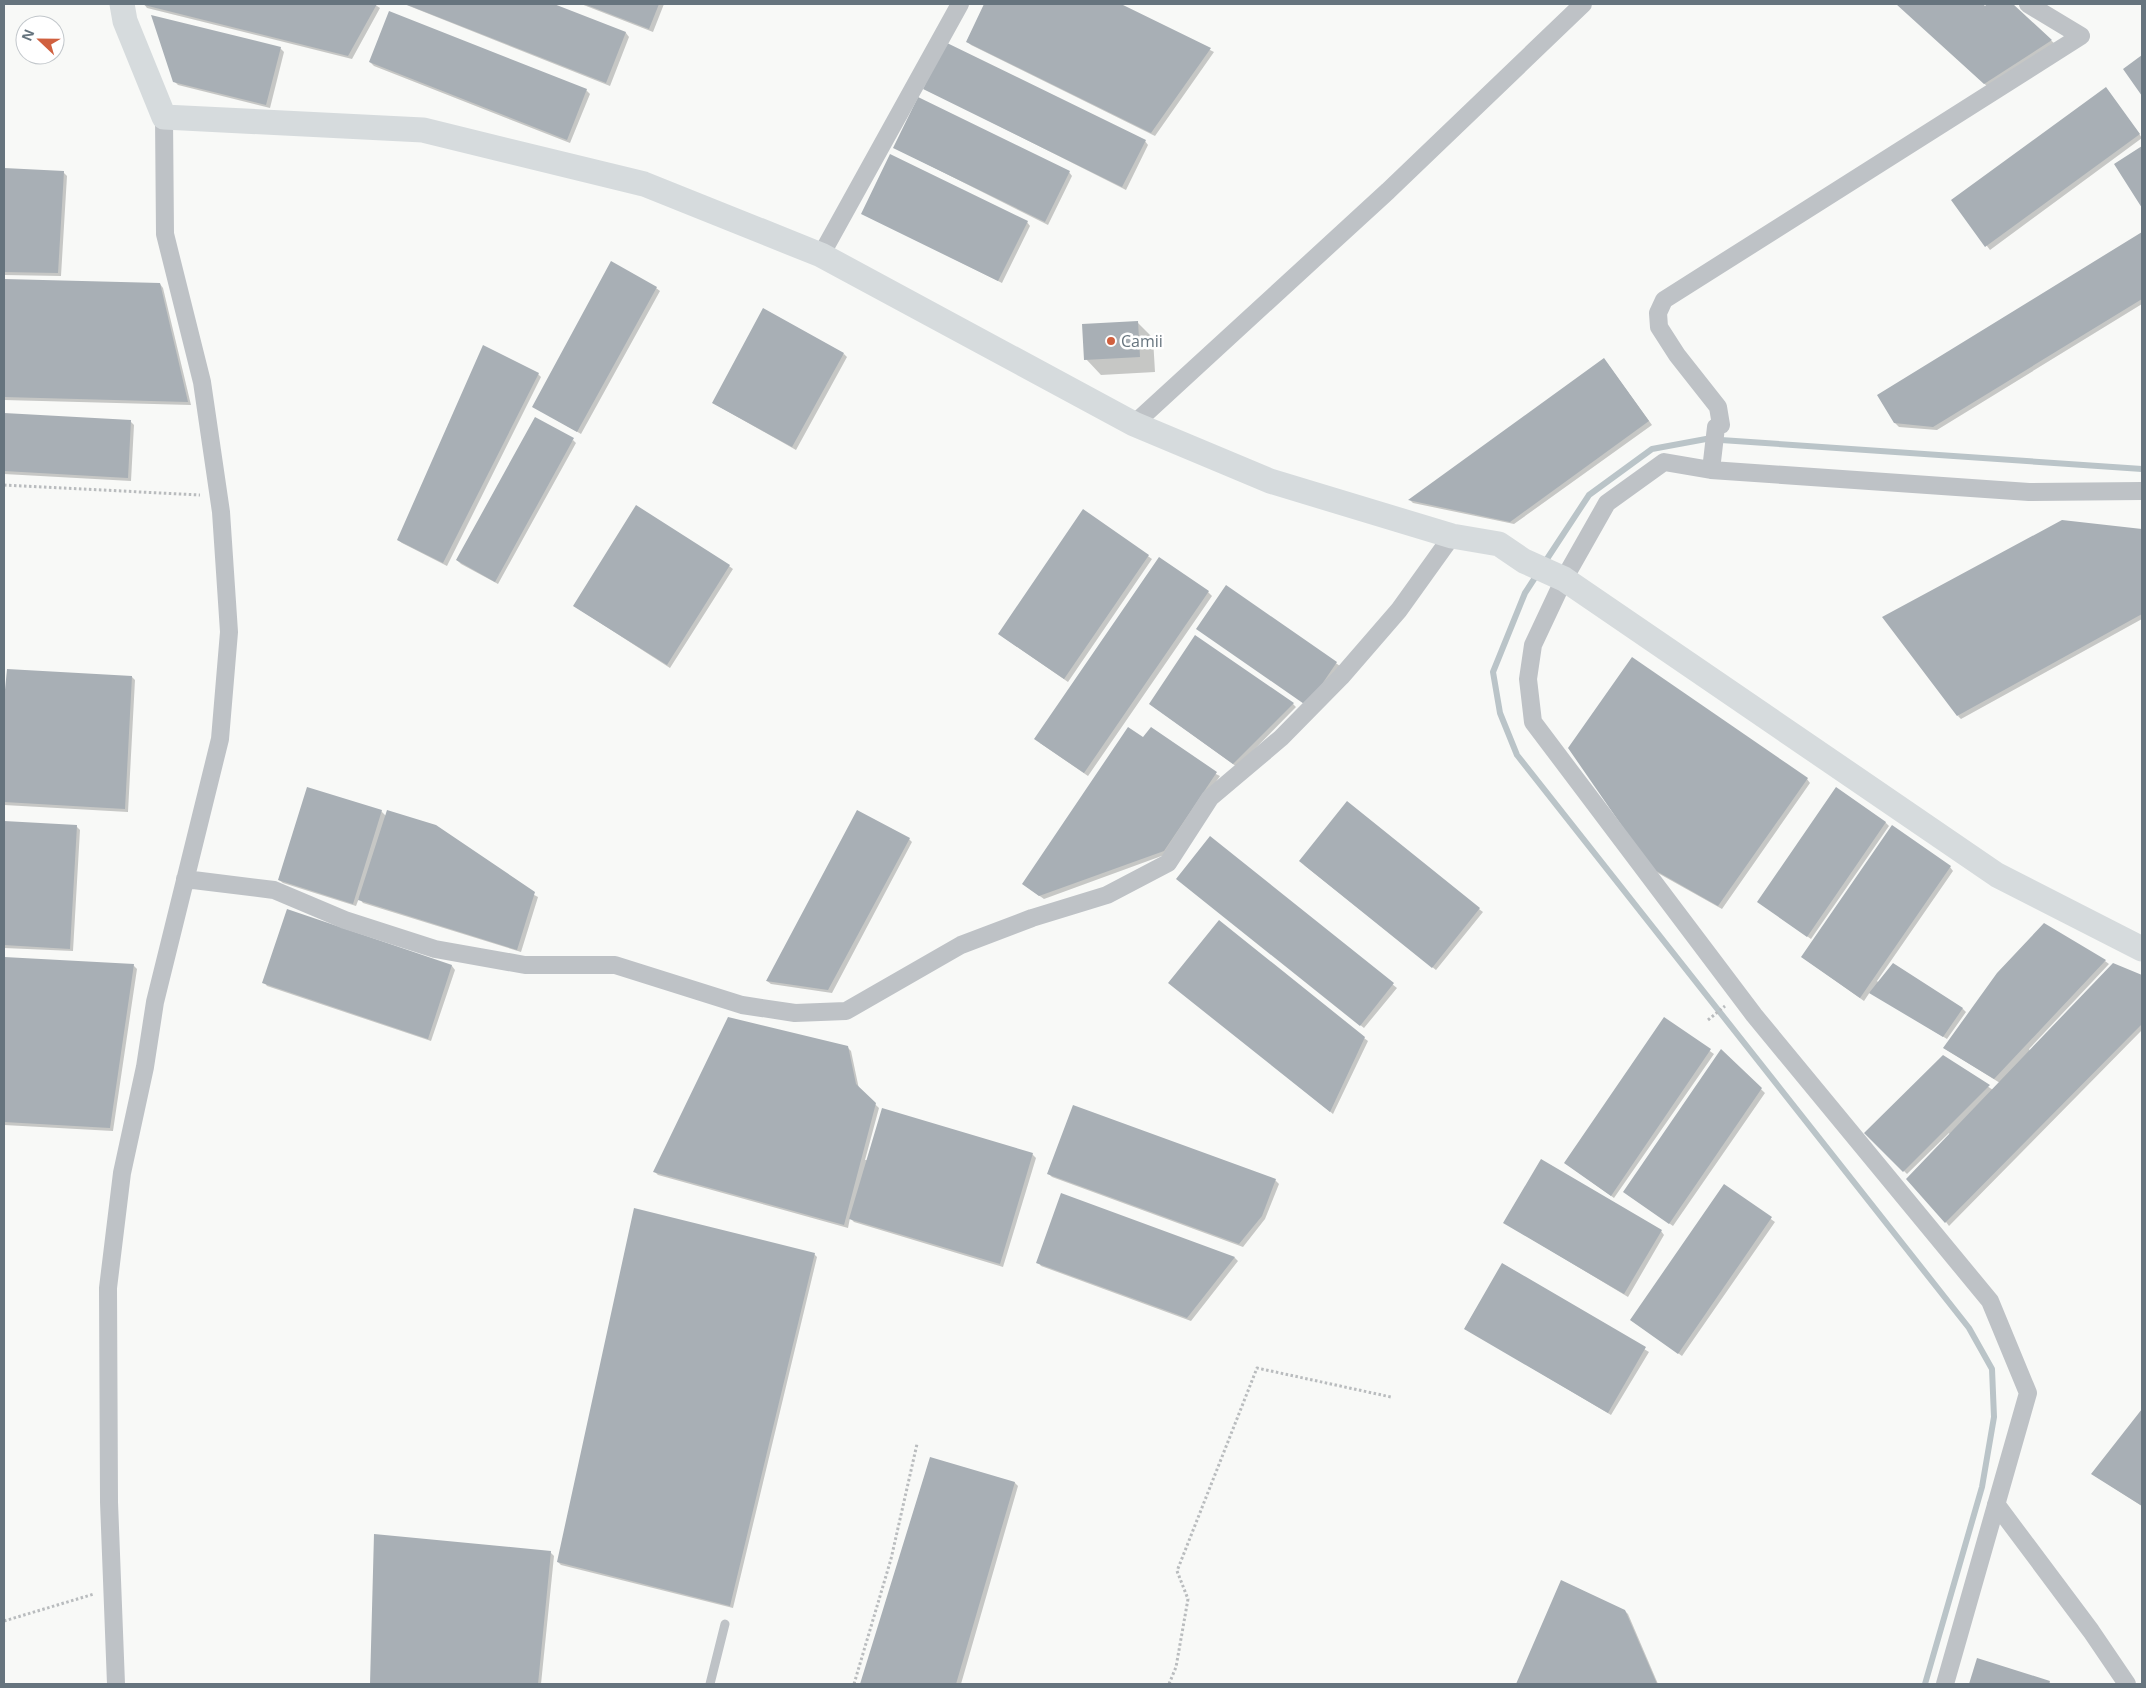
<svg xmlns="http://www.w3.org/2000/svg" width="2146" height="1688" font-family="'Open Sans',sans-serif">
  <rect width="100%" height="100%" fill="#f8f9f7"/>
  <path fill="#0003" d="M144,4h230l6,4 -28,51 -205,-51z
    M404,4h146l76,29 3,4 -19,49z
    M581,4h83l-11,28z
    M985,4h134l95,48 -59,84 -184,-91 -4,-4z
    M1898,4h83l4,4 3,-4h23l44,40 -67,43z
    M280,48l4,4 -14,56 -92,-23 -4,-4z
    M370,62l216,28 4,4 -20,49 -196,-77z
    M924,88l221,53 3,4 -22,45z
    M2109,92l33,46 -152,112 -37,-49z
    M2142,147v59l-26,-42z
    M895,148l174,24 3,4 -24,49z
    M4,170l59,2 4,4 -6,100 -57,-1z
    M863,213l164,9 3,4 -28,57z
    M2142,234v70l-205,126 -38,-3 -4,-4 -16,-28z
    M4,280l156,4 3,4 28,117 -187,-5z
    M656,288l4,3 -79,143 -48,-28z
    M1137,322l16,16 2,34 -54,3 -15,-16z
    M844,354l3,3 -51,93 -83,-47z
    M1607,363l45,62 -138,99 -101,-21 -3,-3z
    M538,374l3,3 -94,189 -45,-23 -4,-3z
    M4,414l126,7 4,4 -3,56 -127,-7z
    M573,440l3,3 -78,141 -37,-20 -4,-4z
    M1084,511l68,48 -84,123 -65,-45z
    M2062,521l80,9v89l-181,100 -3,-3z
    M729,566l4,3 -63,99 -96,-62z
    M1226,587l114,79 -29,42z
    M1208,592l4,4 -124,180 -48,-33z
    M8,670l124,7 3,3 -7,132 -124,-7v-94z
    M1150,704h143l3,3 -59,60z
    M1144,739l76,37 -53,78 -123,45 -17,-12 -4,-3z
    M1569,748l238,31 3,4 -88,126 -66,-37z
    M381,811l5,5 152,81 -17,55 -158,-49 -4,-5 -3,8 -73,-23 -4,-3z
    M4,822l72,4 4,4 -7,121 -69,-3z
    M1885,822l4,4 -78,113 -53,-37z
    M1210,838l187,150 -33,40 -183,-146z
    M909,839l3,3 -80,151 -61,-9 -4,-3z
    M1304,865l175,44 4,3 -47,58z
    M1950,867l3,4 -76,110 2,2 14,-19 70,45 3,3 -19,27 -77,-47 -6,9 -62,-44z
    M288,911l164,55 3,4 -24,71 -164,-55 -3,-4z
    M4,958l129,7 4,4 -24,162 -109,-6z
    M2105,961l4,3 -80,85 1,2 84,-87 28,13v53l-193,196 -3,-4 4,-87 -1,-2 -42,41 -41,-41 77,-77 50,34 7,-7 -56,-35z
    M1174,986l190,52 4,3 -35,73z
    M1664,1019l50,35 -100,144 -49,-35z
    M847,1047l4,4 8,38 20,19 -14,52 167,-6 4,4 -33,109 -149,-45 -4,-4 -2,10 -190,-53 -3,-3z
    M1721,1051l44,42 -92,133 -45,-31z
    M1049,1174l226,6 4,4 -14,35 -22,28 -191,-70z
    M1724,1186l51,36 -93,134 -51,-36z
    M1062,1195l173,63 3,3 -47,60 -150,-55 -3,-4z
    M1505,1223l156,8 3,4 -36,62z
    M814,1254l3,3 -84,351 -172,-43 -3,-3z
    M1503,1264l146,88 -38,63 -146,-87z
    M2142,1411v95l-50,-32z
    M930,1459l85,24 3,3 -57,198h-100z
    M375,1535l175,17 4,4 -13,128h-170z
    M1562,1581l63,30 3,3 30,70h-140z
    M1978,1660l71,22 3,2h-81z"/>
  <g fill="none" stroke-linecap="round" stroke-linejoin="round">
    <path stroke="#bac4c8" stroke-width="6" d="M1543,565l46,-70 63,-46 54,-10 436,30
      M1538,573l-13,20 -32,79 7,41 17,42 452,573 23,41 2,48 -12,70 -57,197"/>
  </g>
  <path fill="#a8afb5" d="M140,4h237l-29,52z
    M405,4h149l72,28 -20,51z
    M584,4h75l-10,25z
    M984,4h137l90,44 -60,85 -185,-91z
    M1896,4h87l2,2 2,-2h26l39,36 -68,44z
    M389,11l198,78 -20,51 -198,-78z
    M151,15l130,32 -15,58 -93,-23z
    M945,42l201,98 -24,47 -199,-98z
    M2142,55v41l-19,-27z
    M2106,87l34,47 -155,113 -34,-47z
    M918,97l152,74 -25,51 -152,-74z
    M2142,146v62l-28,-44z
    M890,154l138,67 -30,60 -137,-67z
    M4,168l60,3 -6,102 -54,-1z
    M2142,232v67l-209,128 -39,-4 -17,-28z
    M611,261l46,26 -80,145 -45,-25z
    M4,279l156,4 28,119 -184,-5z
    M763,308l81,45 -52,94 -80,-44z
    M1138,321l2,36 -56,3 -2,-36z
    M483,345l56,28 -96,190 -46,-23z
    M1604,358l45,63 -139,101 -102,-22z
    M4,413l127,7 -3,58 -124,-7z
    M535,417l39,21 -79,144 -39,-22z
    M636,505l94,60 -63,100 -94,-59z
    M1083,509l66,46 -85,124 -66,-45z
    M2062,520l80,9v85l-185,102 -75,-99z
    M1159,557l50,34 -125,182 -50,-34z
    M1226,585l111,77 -30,44 -111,-77z
    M1195,635l99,68 -61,61 -84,-60z
    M1632,657l176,121 -90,128 -67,-38 -83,-120z
    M7,669l125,7 -7,133 -121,-7v-102z
    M1128,727l15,10 8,-10 66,45 -53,79 -125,45 -17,-12z
    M307,787l75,23 -29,94 -75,-24z
    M1836,787l50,35 -79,115 -50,-35z
    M1347,801l133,107 -48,60 -133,-107z
    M387,810l49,15 99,67 -18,58 -159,-50z
    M857,810l53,28 -82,152 -62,-9z
    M4,821l73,4 -7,124 -66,-4z
    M1892,825l59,41 -91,132 -59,-41z
    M1210,836l184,147 -34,43 -184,-147z
    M287,909l165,56 -24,74 -166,-56z
    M1219,920l146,117 -35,75 -162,-129z
    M2044,923l62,37 -112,119 -51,-31 54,-75z
    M4,957l130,7 -24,164 -106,-6z
    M1893,963l70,45 -20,29 -74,-44z
    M2113,963l29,12v49l-197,199 -39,-44z
    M728,1017l120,29 8,38 20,19 -32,122 -191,-53z
    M1664,1017l47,32 -100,147 -47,-33z
    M1721,1049l41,39 -93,136 -46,-32z
    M1943,1055l47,30 -87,87 -39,-39z
    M1073,1105l203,74 -14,37 -23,28 -192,-70z
    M882,1108l151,45 -33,111 -151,-45z
    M1541,1159l121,71 -38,64 -121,-71z
    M1724,1184l48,33 -94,137 -48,-34z
    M1061,1193l174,64 -48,61 -151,-55z
    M634,1208l181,45 -85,353 -173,-44z
    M1502,1263l144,84 -38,66 -144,-84z
    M2142,1409v97l-51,-32z
    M930,1457l85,25 -59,202h-96z
    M374,1534l177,17 -13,133h-168z
    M1561,1580l64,30 32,74h-141z
    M1977,1658l73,23 -1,3h-80z"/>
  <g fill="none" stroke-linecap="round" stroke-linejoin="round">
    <path stroke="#b9bcbe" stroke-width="3" stroke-dasharray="2.5 2.5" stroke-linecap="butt" d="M4,485l196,10
      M1708,1020l17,-14
      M4,1621l90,-27
      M854,1684l37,-125 26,-115
      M1169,1684l7,-17 12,-68 -11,-28 80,-203 134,29"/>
    <path stroke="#bec2c6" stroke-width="9" d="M710,1684l15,-60"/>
    <path stroke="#bec2c6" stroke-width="18" d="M821,255l139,-251
      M1134,424l254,-233 195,-187
      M1711,470l5,-43 5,-2 -3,-18 -41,-52 -18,-28 -1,-14 6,-13 417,-264 -53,-32
      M185,879l89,11 71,30 90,29 90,16h90l127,40 53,8 51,-2 115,-66 71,-27 75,-23 61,-32 42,-65 71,-60 60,-61 58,-67 53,-74
      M1996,1504l95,127 36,53
      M116,1684l-7,-182 -1,-214 14,-115 23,-106 10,-65 65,-263 9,-107 -8,-120 -19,-130 -37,-148 -1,-117
      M1945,1684l83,-291 -38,-92 -236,-286 -221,-293 -5,-43 5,-34 31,-66 43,-76 57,-41 47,8 318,22 113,-1"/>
    <path stroke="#d6dbdd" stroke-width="25" d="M122,4l3,17 39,96 259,13 221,54 177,71 313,169 136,57 182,55 47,8 25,17 40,18 433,296 145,74"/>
  </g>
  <circle fill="#d0603f" stroke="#fff" stroke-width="2" cx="1111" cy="341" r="5"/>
  <g text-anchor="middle" stroke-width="5" stroke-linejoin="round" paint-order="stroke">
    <g font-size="16" fill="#66747e" stroke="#fff" text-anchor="start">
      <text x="1121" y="347">Camii</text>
    </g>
  </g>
  <rect width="2146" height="1688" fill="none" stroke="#66747e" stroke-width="10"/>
  <g transform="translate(40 40) rotate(292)"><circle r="24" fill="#ffffff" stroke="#c2c7cb"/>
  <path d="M0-4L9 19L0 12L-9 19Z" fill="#d0603f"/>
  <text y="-8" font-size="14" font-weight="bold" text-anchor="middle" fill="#66747e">N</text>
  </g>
</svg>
